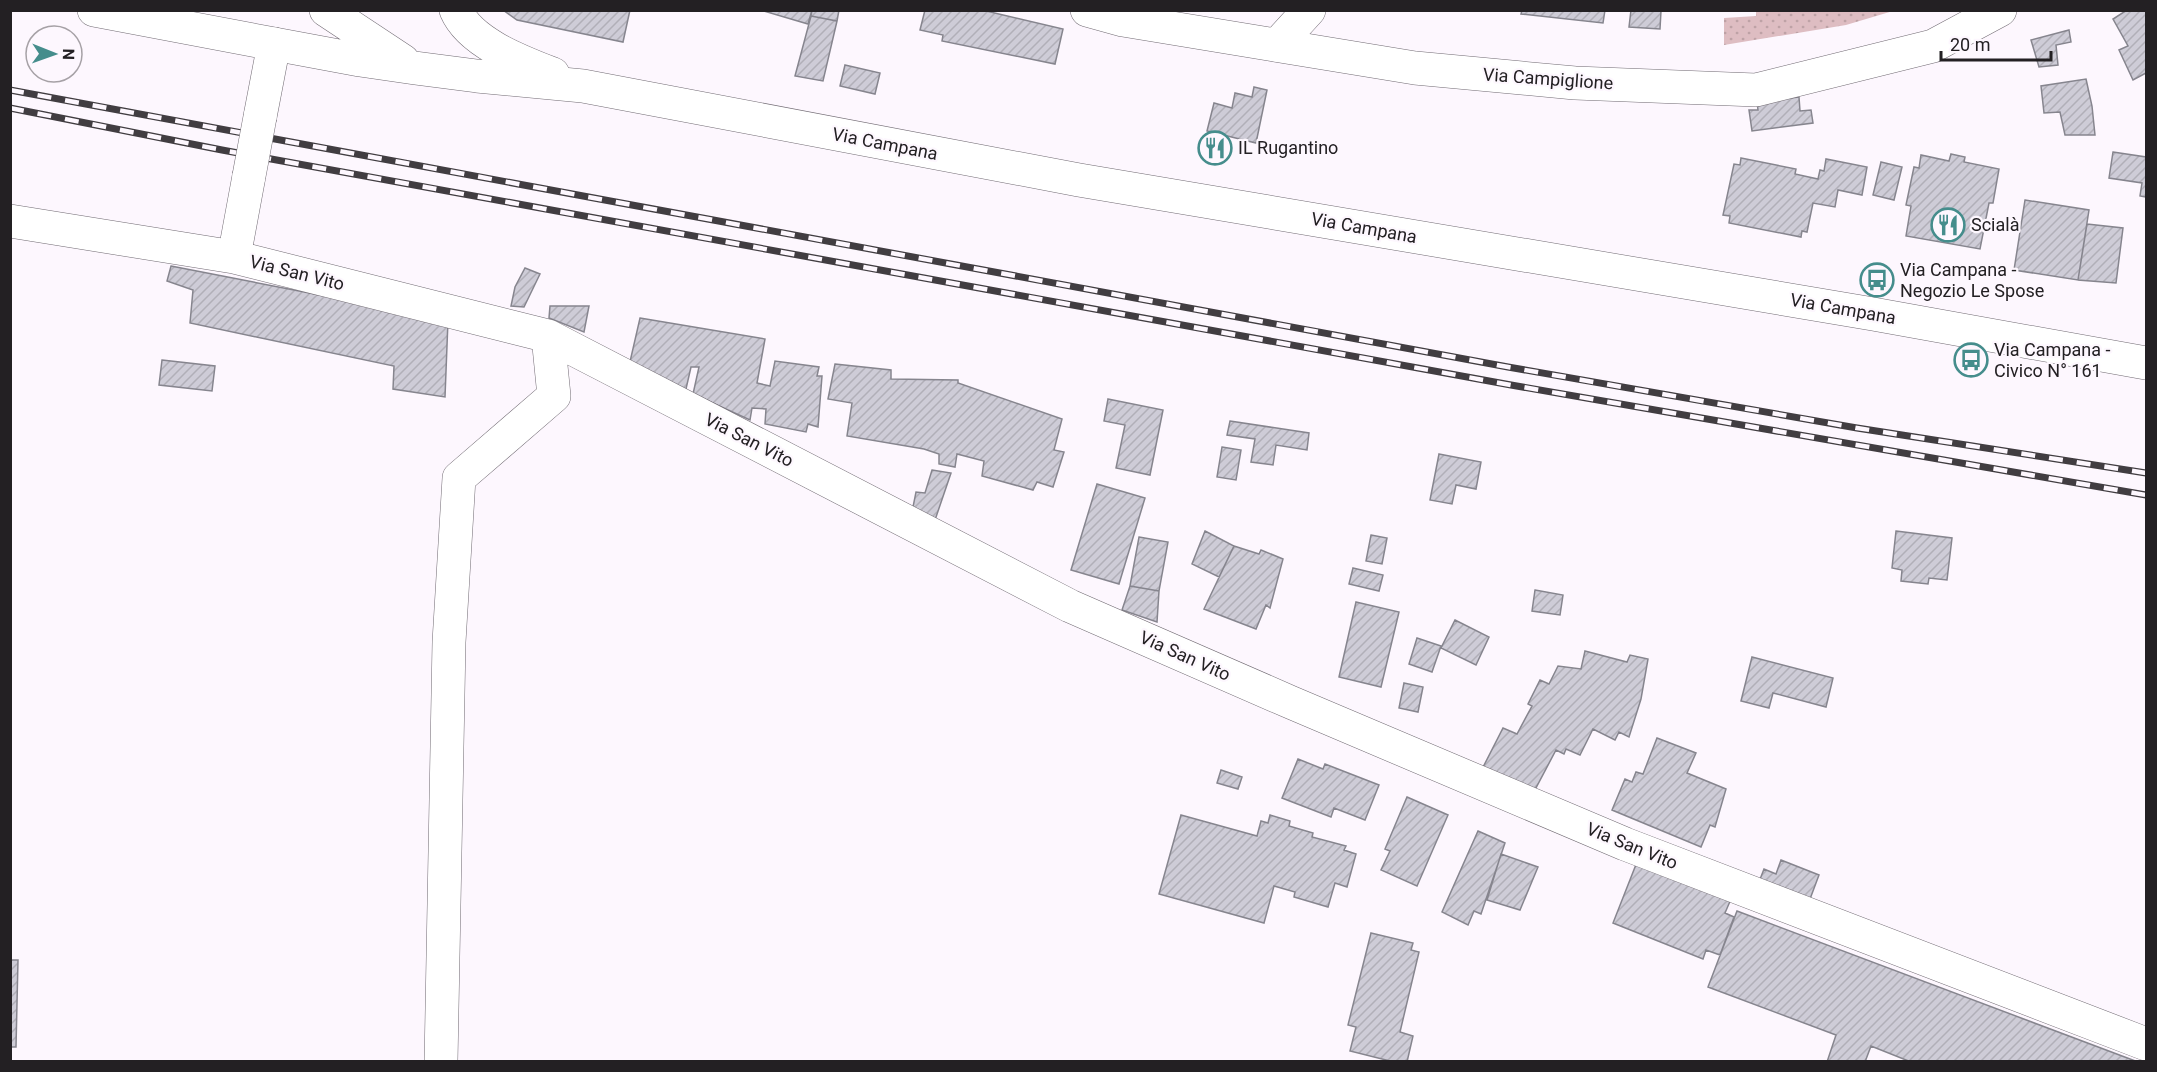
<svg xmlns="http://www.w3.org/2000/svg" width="2157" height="1072" font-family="Roboto,sans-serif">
  <defs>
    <pattern id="grass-dots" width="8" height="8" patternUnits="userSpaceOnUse" patternTransform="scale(1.5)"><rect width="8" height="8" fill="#debdc2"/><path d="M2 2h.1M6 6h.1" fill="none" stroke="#bea2a6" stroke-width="1.8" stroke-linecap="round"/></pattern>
    <pattern id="building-hatch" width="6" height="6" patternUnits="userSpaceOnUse" patternTransform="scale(1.5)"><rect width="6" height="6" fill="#ceccd7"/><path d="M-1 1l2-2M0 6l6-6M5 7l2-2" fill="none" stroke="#b1afb8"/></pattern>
  </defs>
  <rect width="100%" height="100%" fill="#fdf7fe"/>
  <path fill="url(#grass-dots)" d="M1756,10h137v1l-47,14 -122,20v-27l32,-2z"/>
  <path fill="url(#building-hatch)" stroke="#86858e" stroke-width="1.5" d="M503,10h127l-7,32 -106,-22z
    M760,10h52l-4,14z
    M812,10h27l-2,11 -26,-5z
    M925,10h57l81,19 -8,35 -113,-23 1,-6 -23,-5z
    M1522,10h83l-2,13 -82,-9z
    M1631,10l30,1 -1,18 -31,-2z
    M2127,10h19v63l-13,7 -14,-30 9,-4 -15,-27z
    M811,16l26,5 -14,60 -28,-5z
    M2069,30l2,12 -15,3 2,20 -19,2 -8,-27z
    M845,65l35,8 -5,21 -35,-8z
    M2086,79l6,27 3,29h-30l-5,-23 -16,1 -3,-27z
    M1254,87l13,3 -11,53 -49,-12 7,-28 18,5 3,-15 17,4z
    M1799,97l1,14 11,-1 2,13 -61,8 -3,-21h9l-1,-8z
    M2113,152l33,5v40l-6,-1 2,-13 -33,-5z
    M1951,154l14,3 -1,5 35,7 -6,34h-4l-9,46 -74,-13 5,-30 -5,-1 8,-38 5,1 2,-13 28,6z
    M1741,158l55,11 -1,5 23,5 2,-9 4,1 2,-12 41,8 -5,28 -24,-5 -3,17 -22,-4 -6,29 -5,-1 -1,6 -72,-14 1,-7 -7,-1 11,-51 6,1z
    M1881,162l21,5 -8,33 -21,-5z
    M2025,200l64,10 -11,70 -64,-10z
    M2087,224l36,4 -7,55 -38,-3z
    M171,266l277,54 -3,77 -52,-8 1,-23 -204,-43 3,-33 -26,-9z
    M525,268l15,6 -16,33 -13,-1 4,-19z
    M550,306h39l-5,26 -35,-14z
    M640,318l125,21 -8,44 13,3 5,-25 44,6 -2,9h5l-4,51 -10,-3 -2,8 -41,-8 1,-15 -14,-1 -2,12 -57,-26 6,-27h-8l-5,22 -14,-1 -43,-22z
    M162,360l53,6 -3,25 -53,-6z
    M835,364l56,6v9l67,1v3l104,36 -8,31 10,2 -11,35 -16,-5 -4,8 -51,-14 2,-15 -27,-7 -2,13 -16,-3v-10l-15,-5 -77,-13 5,-33 -24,-4z
    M1108,399l55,11 -13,65 -34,-7 9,-43 -21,-4z
    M1230,421l79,12 -2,17 -31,-5 -3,20 -22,-3 4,-23 -28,-4z
    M1222,447l19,3 -5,30 -19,-3z
    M1439,454l42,8 -5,27 -20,-4 -4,19 -22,-4z
    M932,470l19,3 -17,50 -22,-11 4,-20 9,1z
    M1097,484l48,14 -26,86 -48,-14z
    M1205,531l29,15 -15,31 -27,-13z
    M1896,531l56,7 -5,42 -18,-2 -1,6 -27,-3 1,-11 -10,-2z
    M1371,535l16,3 -5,26 -16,-3z
    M1139,537l29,5 -9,49 -29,-5z
    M1234,546l25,8 2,-4 22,9 -13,49 -4,-3 -10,24 -52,-20z
    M1353,568l30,7 -4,16 -30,-7z
    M1130,586l29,5 -2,31 -35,-12z
    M1535,590l28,5 -3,20 -28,-4z
    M1356,602l43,10 -18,75 -42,-10z
    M1455,620l34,17 -13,28 -35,-17z
    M1417,638l24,8 -9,26 -23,-8z
    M1585,651l42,11 3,-7 18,4 -7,40 -12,38 -10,-5 -4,8 -22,-11 -13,26 -14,-6 -2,5 -8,-4 -28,53 -51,-24 26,-51 14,6 15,-28 -4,-2 12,-24 9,4 9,-18 23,3z
    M1752,657l81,21 -7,29 -53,-14 -4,15 -28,-7z
    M1404,683l19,4 -5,25 -19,-4z
    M1657,738l39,15 -9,20 39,16 -11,38 -5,-2 -9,22 -89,-37 13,-31 7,3 4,-10 7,2z
    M1298,759l25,10 2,-5 54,21 -14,35 -31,-12 -3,9 -49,-19z
    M1221,770l21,7 -4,12 -21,-6z
    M1407,797l41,18 -31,71 -36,-16 9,-19 -5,-2z
    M1181,815l76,21 4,-15 7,2 2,-8 20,6 -1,5 24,7 -1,4 34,9 -2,4 12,4 -9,33 -12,-4 -7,24 -34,-10 1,-5 -21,-6 -10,37 -105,-29z
    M1478,831l27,12 -24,71 -7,-3 -6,14 -26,-13z
    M1501,854l37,13 -18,43 -33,-10z
    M1781,860l38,15 -12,32 -50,-20 7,-18 12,5z
    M1637,862l94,37 -6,14 9,4 -14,38 -14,-5 -3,9 -90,-36z
    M1737,911l401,151h-227l-40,-16 -6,16h-38l9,-27 -128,-48z
    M1371,933l42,10 -2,7 8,2 -19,80 13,4 -6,26h-13l-44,-11 6,-24 -8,-2z
    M10,960h8l-2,87h-6z"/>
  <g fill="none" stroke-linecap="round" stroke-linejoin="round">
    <defs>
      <path id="minor" d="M326,10l77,51
        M456,10c14,33 66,52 97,64
        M1277,45l32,-35
        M260,117l14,-73 86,16 55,8 62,8 106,10 496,94 794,134 273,49
        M10,221l224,36 15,-81
        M234,257l314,79 522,270 220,96 335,142 521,200
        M441,1062l8,-420 10,-164 95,-82 -6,-60"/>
      <path id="major" d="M94,10l180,34
        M1087,10l36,10 292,48 160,15 181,7 177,-44 67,-36"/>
    </defs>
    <use href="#minor" stroke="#716b73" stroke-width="34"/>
    <use href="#major" stroke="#716b73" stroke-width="34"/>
    <use href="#minor" stroke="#fff" stroke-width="33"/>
    <use href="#major" stroke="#fff" stroke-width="33"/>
    <defs>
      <path id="rail" d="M10,90l1498,277 349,61 289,45
        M10,108l212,42 1289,235 635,110"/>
    </defs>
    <use href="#rail" stroke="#413d41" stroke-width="7"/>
    <use href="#rail" stroke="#fdf7fe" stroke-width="4.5" stroke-dasharray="14" stroke-linecap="butt"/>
    <defs>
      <path id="minor-bridge" d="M249,176l11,-59"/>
    </defs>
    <use href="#minor-bridge" stroke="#716b73" stroke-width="34" stroke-linecap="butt"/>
    <use href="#minor-bridge" stroke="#fff" stroke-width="33"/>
  </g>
  <defs>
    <symbol id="restaurant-ring" viewBox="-11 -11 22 22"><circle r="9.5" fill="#fdf7fe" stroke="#458d8c" stroke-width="1.5"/><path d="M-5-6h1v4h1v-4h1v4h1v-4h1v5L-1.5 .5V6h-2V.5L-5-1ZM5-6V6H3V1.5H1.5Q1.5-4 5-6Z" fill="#458d8c"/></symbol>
    <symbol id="bus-ring" viewBox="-11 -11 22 22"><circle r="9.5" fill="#fdf7fe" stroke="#458d8c" stroke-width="1.5"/><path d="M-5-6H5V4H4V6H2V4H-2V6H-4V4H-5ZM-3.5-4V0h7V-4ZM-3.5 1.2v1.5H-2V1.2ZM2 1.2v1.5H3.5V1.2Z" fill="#458d8c"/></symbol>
  </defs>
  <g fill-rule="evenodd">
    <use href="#restaurant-ring" x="1196" y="129" width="38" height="38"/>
    <use href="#restaurant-ring" x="1929" y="206" width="38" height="38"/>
    <use href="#bus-ring" x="1858" y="261" width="38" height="38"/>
    <use href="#bus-ring" x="1952" y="341" width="38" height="38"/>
  </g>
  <g text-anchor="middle" stroke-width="4.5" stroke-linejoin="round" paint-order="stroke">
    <g font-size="18" fill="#232023" stroke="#fdf7fe">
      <text transform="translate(1548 79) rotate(4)" y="6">Via Campiglione</text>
      <text transform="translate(885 144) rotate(11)" y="6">Via Campana</text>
      <text transform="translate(1364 228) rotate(10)" y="6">Via Campana</text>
      <text transform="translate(297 273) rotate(14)" y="6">Via San Vito</text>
      <text transform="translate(1843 309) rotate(10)" y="6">Via Campana</text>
      <text transform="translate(749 440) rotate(27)" y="6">Via San Vito</text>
      <text transform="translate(1185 656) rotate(24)" y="6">Via San Vito</text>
      <text transform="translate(1632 846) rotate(22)" y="6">Via San Vito</text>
    </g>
    <g font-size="18" fill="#232023" stroke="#fdf7fe" text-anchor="start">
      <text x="1238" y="154">IL Rugantino</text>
      <text x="1971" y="231">Scialà</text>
      <text x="1900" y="276">Via Campana -<tspan x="1900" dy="21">Negozio Le Spose</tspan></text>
      <text x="1994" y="356">Via Campana -<tspan x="1994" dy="21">Civico N° 161</tspan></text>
    </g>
  </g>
  <rect width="2157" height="1072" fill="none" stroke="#232023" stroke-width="24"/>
  <g transform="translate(54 54) rotate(91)"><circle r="28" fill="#fdf7fe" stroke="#a6a1a6" stroke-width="1.5"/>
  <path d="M0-4.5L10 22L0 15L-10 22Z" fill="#458d8c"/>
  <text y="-9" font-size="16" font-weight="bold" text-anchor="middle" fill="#232023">N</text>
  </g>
  <path d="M1941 51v9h110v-9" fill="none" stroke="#232023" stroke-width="3"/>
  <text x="1950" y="51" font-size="18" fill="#232023" stroke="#fdf7fe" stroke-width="4.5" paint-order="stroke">20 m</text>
</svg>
